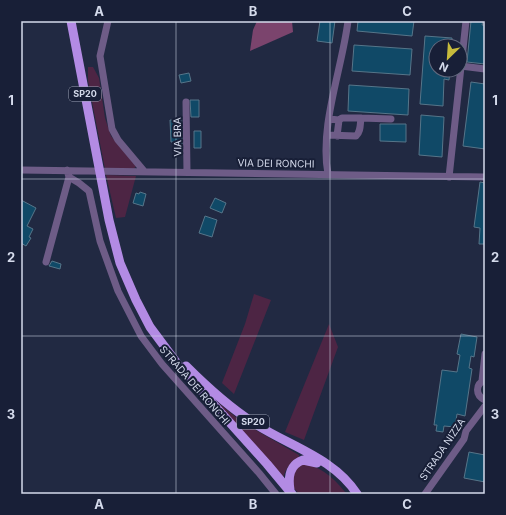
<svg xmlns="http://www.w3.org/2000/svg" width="506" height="515" font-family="Inter,sans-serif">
  <rect width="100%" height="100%" fill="#212942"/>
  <path fill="#4d2544" d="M88,67h5l6,11 6,40 6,18 25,30 -3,4 -28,-1 -17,-88z
    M106,175l30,1 -11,41 -9,1z
    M254,294l17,6 -37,94 -12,-11 23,-59z
    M329,324l9,23 -34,93 -19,-8z
    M211,397l31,25 57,33v3c-9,4 -13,10 -16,20z
    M301,464c22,2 33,15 46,30h-48l-7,-8 2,-17z"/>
  <path fill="#7b446d" d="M257,21h35l1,11 -43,19 3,-21z"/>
  <path fill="#104967" stroke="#567589" d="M320,21h15l-3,22 -15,-2z
    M358,21h56l-2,15 -55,-5z
    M471,21h12l-1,4h3v39l-18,-2z
    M425,36l27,2v8h-16v24h14l-1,10 -5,-1 -1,27 -23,-2z
    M354,45l58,4 -2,26 -58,-4z
    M189,73l2,8 -10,2 -2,-8z
    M471,82l14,2v65l-22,-3z
    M349,85l60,4 -1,26 -60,-4z
    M190,100h9v17h-8z
    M421,115l23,2 -2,40 -23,-2z
    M170,120h11l1,24 -7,1v-3h-4z
    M380,124h26v18l-26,-1z
    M194,131h7v17h-7z
    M480,182l5,1v61h-6l1,-16 -6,-1z
    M140,192l6,2 -3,12 -10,-3 3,-10 3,1z
    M215,198l11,5 -4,10 -12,-5z
    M21,200l15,8 -9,18 6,3 -4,8 2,1 -5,8 -5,-3z
    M205,216l12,4 -5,17 -13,-4z
    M52,261l9,3 -1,5 -11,-3z
    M461,334l16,3 -3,20 -3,-1 -2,12 3,1 -7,47 -8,-2 -2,13 -11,-1 -1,6 -7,-1 1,-6h-3l8,-55 15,2 3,-17 -3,-1z
    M469,452l16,3v27l-21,-4z"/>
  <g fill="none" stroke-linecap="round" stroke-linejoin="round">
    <path stroke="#6e5c87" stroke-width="7" d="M108,21l-8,35 12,73 6,11 26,31
      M461,66l24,3
      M186,102l1,70
      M361,118l30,1
      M327,135l29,1c5,-4 4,-12 5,-18h-19l-3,2 -10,-1
      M337,136l2,-16
      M21,170l464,7
      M67,170l2,7 10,6 10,8 11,50 18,50 23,45 21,28 97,109 17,21
      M328,174c-9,-47 14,-105 20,-153
      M449,177l17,-156
      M46,262l23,-85
      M485,380c-10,4 -10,15 0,20
      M482,381l3,-27
      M425,494l39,-55 2,-8 19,-25"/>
    <path stroke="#b38be4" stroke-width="9" d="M71,21l38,199 11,43 16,37 14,27 29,39 88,98 25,30
      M186,366c22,22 45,43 71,59 33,21 78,34 100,69
      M290,490c-2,-13 -1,-25 13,-30l14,3"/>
  </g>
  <path fill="none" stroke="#d4daeb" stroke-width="1" stroke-opacity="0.55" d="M176,21v473M330,21v473M21,179h464M21,336h464"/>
  <g text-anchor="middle" stroke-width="4" stroke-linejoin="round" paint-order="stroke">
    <g fill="#181f37" stroke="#9ca2b5" stroke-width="1">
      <rect x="69" y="87" width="32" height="14" rx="3"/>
      <rect x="237" y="415" width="32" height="14" rx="3"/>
    </g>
    <g font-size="9" font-weight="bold" fill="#d4daeb">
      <text x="85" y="97">SP20</text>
      <text x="253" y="425">SP20</text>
    </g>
    <g font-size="10" fill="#d4daeb" stroke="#181f37">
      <text transform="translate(177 137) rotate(-91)" y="4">VIA BRA</text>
      <text transform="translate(276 163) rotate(1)" y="4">VIA DEI RONCHI</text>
      <text transform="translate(195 385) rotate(49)" y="4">STRADA DEI RONCHI</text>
      <text transform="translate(442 449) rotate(-56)" y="4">STRADA NIZZA</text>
    </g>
  </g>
  <rect width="506" height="515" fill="none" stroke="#181f37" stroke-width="44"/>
  <g transform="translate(448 58) rotate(205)"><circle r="19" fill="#181f37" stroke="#636a7f"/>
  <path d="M0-3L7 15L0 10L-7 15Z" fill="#c7bb3c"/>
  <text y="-6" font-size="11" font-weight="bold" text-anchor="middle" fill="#d4daeb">N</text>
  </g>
  <rect x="22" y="22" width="462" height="471" fill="none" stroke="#d4daeb" stroke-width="1.5"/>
  <g font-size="13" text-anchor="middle" font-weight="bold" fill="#d4daeb">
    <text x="99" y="16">A</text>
    <text x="253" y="16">B</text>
    <text x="407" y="16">C</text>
    <text x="11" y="105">1</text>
    <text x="495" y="105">1</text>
    <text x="11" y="262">2</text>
    <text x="495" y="262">2</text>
    <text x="11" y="419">3</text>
    <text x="495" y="419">3</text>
    <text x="99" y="509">A</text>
    <text x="253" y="509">B</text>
    <text x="407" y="509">C</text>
  </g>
</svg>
